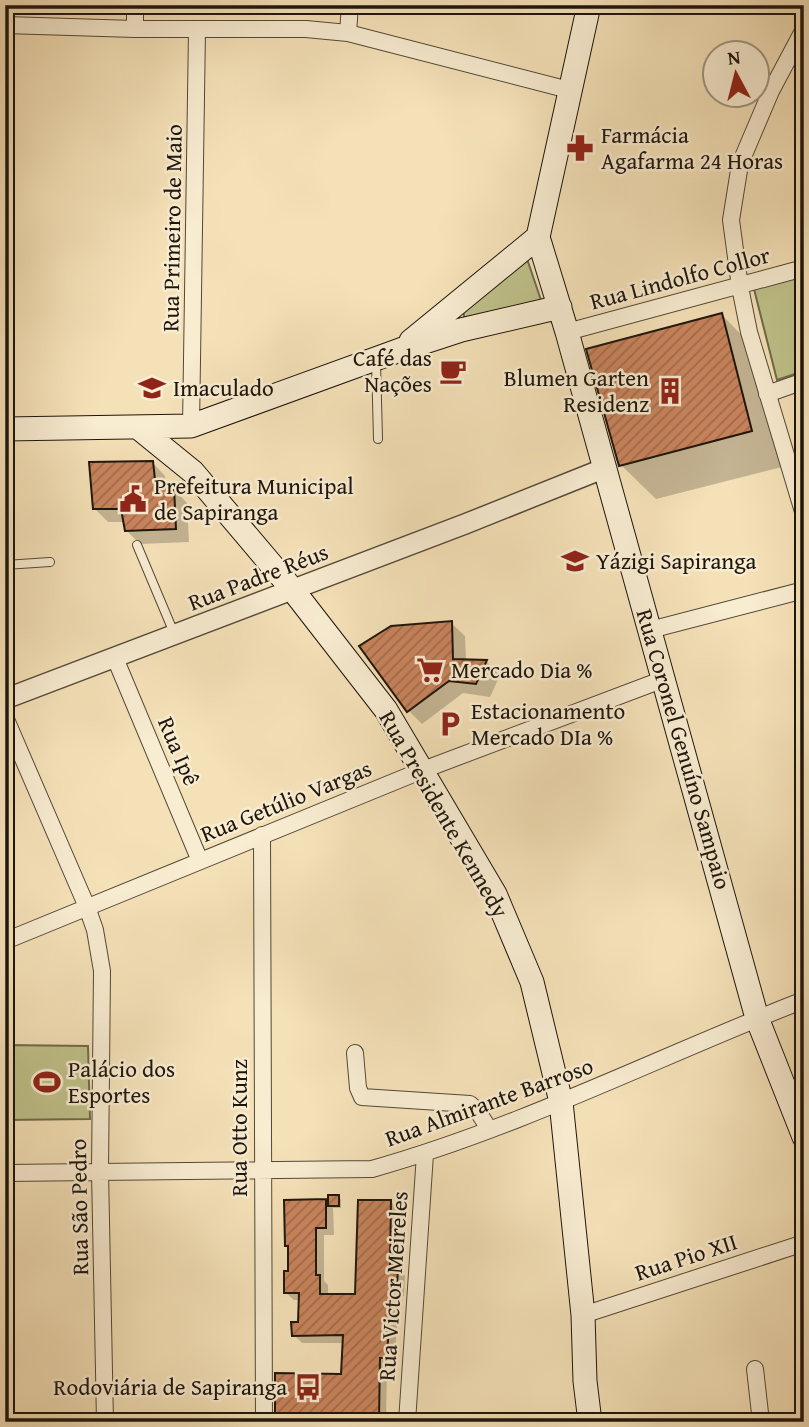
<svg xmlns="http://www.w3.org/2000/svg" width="809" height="1427" font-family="'Gentium Book Plus',serif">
  <defs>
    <pattern id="building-hatch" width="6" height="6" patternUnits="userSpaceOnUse" patternTransform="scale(1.75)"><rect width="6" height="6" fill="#c9845d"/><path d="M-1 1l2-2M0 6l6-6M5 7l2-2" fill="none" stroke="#a36b4b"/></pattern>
  </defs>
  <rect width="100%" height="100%" fill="#f5e1b8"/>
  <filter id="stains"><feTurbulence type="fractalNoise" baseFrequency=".00286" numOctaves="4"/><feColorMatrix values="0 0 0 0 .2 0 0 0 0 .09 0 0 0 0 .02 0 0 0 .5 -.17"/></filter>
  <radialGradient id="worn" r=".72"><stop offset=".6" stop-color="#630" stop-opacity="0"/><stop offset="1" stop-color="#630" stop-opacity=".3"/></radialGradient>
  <path fill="#c0c28b" stroke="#6e6c4c" stroke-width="2" d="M526,256l15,44 -76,22 -2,-12z
    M804,275v96l-27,9 -23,-91z
    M5,1045l83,1 2,73 -85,1z"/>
  <path fill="#0003" d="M722,315l34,35 30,116 -130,33 -35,-34z
    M152,462l13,14 2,14 7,-1 13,14 2,39 -49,2 -14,-14 -1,-8h-17l-14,-14z
    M451,623l14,13 1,25 21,1 13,13 -10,22 -27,-4 -41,31 -14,-14z
    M338,1197l3,2v9h-8l1,27h-10v46l4,4v11h28l35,-94 8,8 -1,58 7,8 -1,20h-5l-5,70 -7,-1 -1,57h-110l66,-46 2,-33h-42l-8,-8 6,-11v-24h-6l-9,-8 5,-19 -1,-25 -2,-3 38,-44 4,4z"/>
  <path fill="url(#building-hatch)" stroke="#1d150c" stroke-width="2" d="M722,313l30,118 -133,35 -33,-117z
    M153,461l3,28 18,-2 2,42 -51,2 -4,-22h-28l-4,-47z
    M452,621l1,38 34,1 -11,24 -27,-3 -42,31 -48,-66 32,-20z
    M328,1195h11v11h-11z
    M326,1199v29h-10v47h4v19h35l3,-94h33l-1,65 8,1 -1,23h-6l-4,69h-7l-1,62 -104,2v-49l66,1 2,-39 -51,1 -1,-14h7l1,-29h-15v-22h4v-25h-3l-1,-46z"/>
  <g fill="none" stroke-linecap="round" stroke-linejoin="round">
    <defs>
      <path id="service" d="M376,362l2,77
        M137,545l37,88
        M5,565l45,-3"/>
      <path id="minor" d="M135,5v24
        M5,25l130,4h171l42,4 221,57
        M804,29l-33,62 -31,73 -9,56 9,67 9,45 55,183
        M348,33l2,-28
        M567,332l237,-64
        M767,394l37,-13
        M191,426l6,-396
        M650,630l154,-40
        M115,658l85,203
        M5,717l82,190 8,23 7,41 -2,200 5,251
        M262,835l2,587
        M5,941l418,-171 241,-91
        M355,1053l3,35 4,9 108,7 7,6 12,19
        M5,1173l367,-4c149,-42 288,-113 432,-169
        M583,1315l221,-72
        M755,1369l6,53
        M407,1422l18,-268"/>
      <path id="tertiary" d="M5,699l460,-175 140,-56"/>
      <path id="secondary" d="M538,237l29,95 190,686 47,119
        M411,341l127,-104 51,-232
        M5,429l186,-3 209,-76 61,-20 99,-23
        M140,429l53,43 99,117 94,121 109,184 37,88 29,120 22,213 2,66 5,41"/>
    </defs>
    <use href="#service" stroke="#534837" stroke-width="10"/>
    <use href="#minor" stroke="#534837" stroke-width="18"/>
    <use href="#tertiary" stroke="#534837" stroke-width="22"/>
    <use href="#secondary" stroke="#1d150c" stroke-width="25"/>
    <use href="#service" stroke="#f8ecd1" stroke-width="8"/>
    <use href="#minor" stroke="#f8ecd1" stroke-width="16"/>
    <use href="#tertiary" stroke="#f8ecd1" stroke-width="19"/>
    <use href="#secondary" stroke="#f8ecd1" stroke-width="23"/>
  </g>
  <defs>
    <symbol id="pharmacy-bare" viewBox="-9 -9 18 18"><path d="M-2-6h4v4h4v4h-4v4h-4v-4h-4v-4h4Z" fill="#8f2418" stroke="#f8ecd1" stroke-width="2.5" paint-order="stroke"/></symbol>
    <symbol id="cafe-bare" viewBox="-9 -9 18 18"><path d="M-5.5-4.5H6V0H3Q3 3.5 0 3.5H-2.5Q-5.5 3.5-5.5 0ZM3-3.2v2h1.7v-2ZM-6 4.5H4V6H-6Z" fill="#8f2418" stroke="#f8ecd1" stroke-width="2.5" paint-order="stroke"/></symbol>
    <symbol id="school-bare" viewBox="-9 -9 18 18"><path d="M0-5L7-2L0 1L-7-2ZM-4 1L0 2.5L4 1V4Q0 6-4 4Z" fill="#8f2418" stroke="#f8ecd1" stroke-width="2.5" paint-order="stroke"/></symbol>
    <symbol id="building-bare" viewBox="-9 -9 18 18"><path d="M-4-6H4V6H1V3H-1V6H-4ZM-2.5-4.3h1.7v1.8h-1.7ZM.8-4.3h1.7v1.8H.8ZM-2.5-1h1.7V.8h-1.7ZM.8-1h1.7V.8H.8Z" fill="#8f2418" stroke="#f8ecd1" stroke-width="2.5" paint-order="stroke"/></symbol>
    <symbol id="civic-bare" viewBox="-9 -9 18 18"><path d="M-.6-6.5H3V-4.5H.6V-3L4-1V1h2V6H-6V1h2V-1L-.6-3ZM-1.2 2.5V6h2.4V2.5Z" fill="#8f2418" stroke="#f8ecd1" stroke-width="2.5" paint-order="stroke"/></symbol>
    <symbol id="supermarket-bare" viewBox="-9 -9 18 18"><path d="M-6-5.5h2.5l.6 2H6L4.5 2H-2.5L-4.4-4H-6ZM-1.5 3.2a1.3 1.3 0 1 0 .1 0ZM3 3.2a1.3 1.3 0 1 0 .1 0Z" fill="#8f2418" stroke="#f8ecd1" stroke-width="2.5" paint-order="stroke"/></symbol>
    <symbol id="parking-bare" viewBox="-9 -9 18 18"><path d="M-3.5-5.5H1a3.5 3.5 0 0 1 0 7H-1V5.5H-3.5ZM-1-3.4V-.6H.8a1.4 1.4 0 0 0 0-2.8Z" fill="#8f2418" stroke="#f8ecd1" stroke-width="2.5" paint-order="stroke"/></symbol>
    <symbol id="stadium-bare" viewBox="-9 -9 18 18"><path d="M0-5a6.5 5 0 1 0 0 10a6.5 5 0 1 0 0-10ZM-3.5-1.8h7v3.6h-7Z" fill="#8f2418" stroke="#f8ecd1" stroke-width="2.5" paint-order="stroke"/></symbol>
    <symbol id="bus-bare" viewBox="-9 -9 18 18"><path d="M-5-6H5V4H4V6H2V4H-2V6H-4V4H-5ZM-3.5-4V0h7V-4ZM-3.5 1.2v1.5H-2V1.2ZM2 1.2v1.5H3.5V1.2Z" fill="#8f2418" stroke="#f8ecd1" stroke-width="2.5" paint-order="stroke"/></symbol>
  </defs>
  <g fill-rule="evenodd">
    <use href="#pharmacy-bare" x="561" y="129" width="38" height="38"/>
    <use href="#cafe-bare" x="434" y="352" width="38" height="38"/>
    <use href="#school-bare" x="133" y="369" width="38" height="38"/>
    <use href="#building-bare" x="651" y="372" width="38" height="38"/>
    <use href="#civic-bare" x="114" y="480" width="38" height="38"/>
    <use href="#school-bare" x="556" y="542" width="38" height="38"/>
    <use href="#supermarket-bare" x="411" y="651" width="38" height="38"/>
    <use href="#parking-bare" x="431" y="705" width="38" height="38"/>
    <use href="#stadium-bare" x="28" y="1063" width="38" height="38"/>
    <use href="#bus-bare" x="289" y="1368" width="38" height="38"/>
  </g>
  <g text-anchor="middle" stroke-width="5" stroke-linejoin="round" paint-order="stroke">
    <g font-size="23" fill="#1d150c" stroke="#f8ecd1" text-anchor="start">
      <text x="601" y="143">Farmácia<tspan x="601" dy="26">Agafarma 24 Horas</tspan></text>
      <text x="432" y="366" text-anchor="end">Café das<tspan x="432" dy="26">Nações</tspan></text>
      <text x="649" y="386" text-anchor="end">Blumen Garten<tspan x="649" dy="26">Residenz</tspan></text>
      <text x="173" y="396">Imaculado</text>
      <text x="154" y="494">Prefeitura Municipal<tspan x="154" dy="26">de Sapiranga</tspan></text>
      <text x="596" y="569">Yázigi Sapiranga</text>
      <text x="451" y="678">Mercado Dia %</text>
      <text x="471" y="719">Estacionamento<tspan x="471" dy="26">Mercado DIa %</tspan></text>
      <text x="68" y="1077">Palácio dos<tspan x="68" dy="26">Esportes</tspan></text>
      <text x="287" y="1395" text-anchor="end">Rodoviária de Sapiranga</text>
    </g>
    <g font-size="23" fill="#1d150c" stroke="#f8ecd1">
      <text transform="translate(172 228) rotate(-89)" y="8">Rua Primeiro de Maio</text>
      <text transform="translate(680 278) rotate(-15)" y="8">Rua Lindolfo Collor</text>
      <text transform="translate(258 577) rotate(-21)" y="8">Rua Padre Réus</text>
      <text transform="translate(684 749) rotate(74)" y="8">Rua Coronel Genuíno Sampaio</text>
      <text transform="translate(179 751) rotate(67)" y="8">Rua Ipê</text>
      <text transform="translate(286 801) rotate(-22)" y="8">Rua Getúlio Vargas</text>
      <text transform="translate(444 814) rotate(60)" y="8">Rua Presidente Kennedy</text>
      <text transform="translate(489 1102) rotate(-20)" y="8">Rua Almirante Barroso</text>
      <text transform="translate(239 1128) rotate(-90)" y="8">Rua Otto Kunz</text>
      <text transform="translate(79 1207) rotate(-91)" y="8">Rua São Pedro</text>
      <text transform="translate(686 1257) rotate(-18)" y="8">Rua Pio XII</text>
      <text transform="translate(393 1286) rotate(-86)" y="8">Rua Victor Meireles</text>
    </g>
  </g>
  <rect width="809" height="1427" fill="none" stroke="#f5e1b8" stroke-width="28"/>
  <rect x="7" y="7" width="795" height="1413" fill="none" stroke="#1d150c" stroke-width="3.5"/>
  <rect x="14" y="14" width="781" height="1399" fill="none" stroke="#1d150c" stroke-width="2"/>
  <g transform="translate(736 74) rotate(353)"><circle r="33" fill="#f8ecd1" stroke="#a09682" stroke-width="2"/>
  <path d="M0-5L12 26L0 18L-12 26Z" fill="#8f2418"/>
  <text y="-10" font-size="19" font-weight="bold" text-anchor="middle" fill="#1d150c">N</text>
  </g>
  <rect width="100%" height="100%" filter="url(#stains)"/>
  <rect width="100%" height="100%" fill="url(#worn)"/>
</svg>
